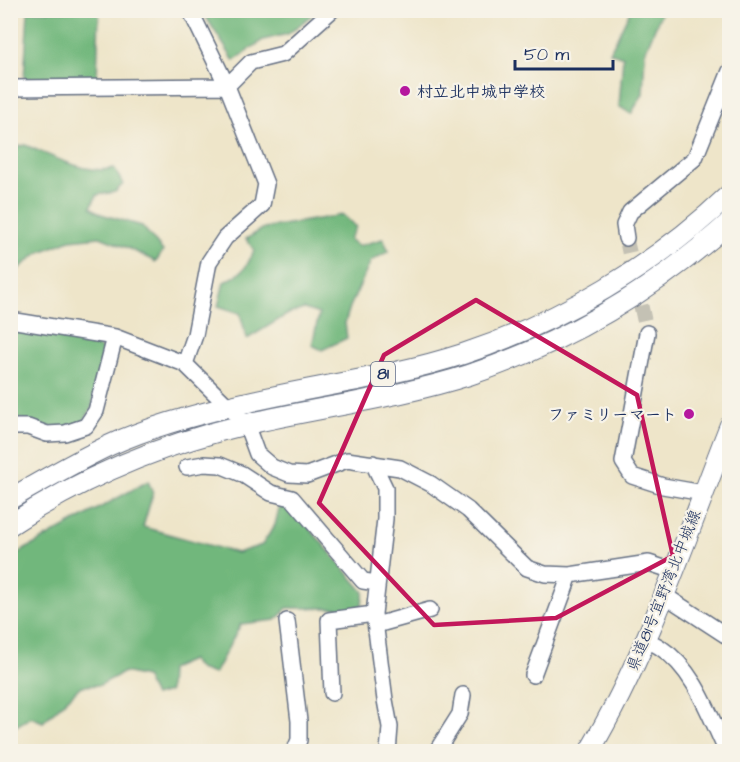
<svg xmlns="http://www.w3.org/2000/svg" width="740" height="762" font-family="'Architects Daughter','Klee One',sans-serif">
  <rect width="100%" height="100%" fill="#f7f3e8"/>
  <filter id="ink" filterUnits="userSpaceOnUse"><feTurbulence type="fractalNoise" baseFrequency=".0167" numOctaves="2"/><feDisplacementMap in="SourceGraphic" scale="12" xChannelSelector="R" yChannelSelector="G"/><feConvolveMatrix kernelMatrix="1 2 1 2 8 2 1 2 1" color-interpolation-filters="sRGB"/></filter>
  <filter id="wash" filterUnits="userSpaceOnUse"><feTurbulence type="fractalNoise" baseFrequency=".008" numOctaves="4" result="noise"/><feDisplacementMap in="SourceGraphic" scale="24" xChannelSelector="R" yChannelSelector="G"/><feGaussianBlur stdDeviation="1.35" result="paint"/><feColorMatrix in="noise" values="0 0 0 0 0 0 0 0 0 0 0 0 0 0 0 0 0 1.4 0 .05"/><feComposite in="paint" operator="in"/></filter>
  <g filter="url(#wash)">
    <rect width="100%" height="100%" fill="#eee5c9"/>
    <path fill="#71b77c" stroke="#46736d" stroke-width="1.5" d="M28,11h71l-2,69 -73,-1z
      M317,11l-29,23 -25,6 -29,21 -32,-50z
      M630,11h32l-17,41 -2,42 -12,20 -12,-8 4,-49 -13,-5z
      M25,145c25,10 63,31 89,23l9,16 -8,8 -18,3 -6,12 10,7 41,12 21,25 -7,11 -28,-14 -28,-11 -30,3 -32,13 -27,22 -1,-67 3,-6 -3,-4 1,-50z
      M343,215l13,12 -7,12 9,7 25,-7 6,12 -18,10 -21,46 -5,16 2,15 -25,12 -10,-5 7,-31 -15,-5 -16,5 -41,25 -7,-26 -22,-7 6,-24c18,-8 23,-14 30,-32l-8,-11 18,-11z
      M10,328l84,15 10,8 -12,57 -10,16c-12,3 -22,6 -34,3 -15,-2 -22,-10 -37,-8z
      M148,481l5,12 -10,34 94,26 25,-8 13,-20 5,-21 12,4 72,84 -3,16h-74l-11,12 -35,4 -27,50 -15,-5 -8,-9 -21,9 -1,23 -15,4 -9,-19 -21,-5 -24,13 -19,1 -38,36 -12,-5 -20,12v-172z"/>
  </g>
  <g filter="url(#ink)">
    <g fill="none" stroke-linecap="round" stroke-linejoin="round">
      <path stroke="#c4c1b4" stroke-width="15" stroke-dasharray="15 8" stroke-linecap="butt" d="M626,238l21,95"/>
      <defs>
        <path id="minor" d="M10,88l217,-2 24,-24 32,-8 49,-44
          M626,238l-2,-13 6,-13 65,-54 35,-87
          M10,320l105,17 70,27 61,60 11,30 15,13 17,7 18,1 40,-15 53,8 31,16 37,26 59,58 18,6 25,1 79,-12 24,8
          M647,333l-24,129 9,14 31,10 40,7
          M185,364l10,-29 14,-73 16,-24 37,-33 4,-21 -39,-98 -37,-76
          M10,427h18l19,7 18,-1 21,-7 10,-15 19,-74
          M373,463l12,25v31l-11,95 11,86 5,27 -2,25
          M187,467l17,-3 16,1 22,9 29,19 21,5 71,83 14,2
          M664,595l66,43
          M287,621l12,100v19l-5,12
          M376,625l54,-15
          M644,640c6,2 12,4 17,8 34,22 49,69 66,104
          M533,675l37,-100
          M332,693l-3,-73 45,-6
          M436,752l24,-38 3,-19"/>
        <path id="major" d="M10,499c33,-19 66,-38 100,-54 37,-17 78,-28 117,-38 78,-20 159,-28 236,-53 97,-32 193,-89 267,-160
          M10,525c72,-48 153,-81 237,-101 74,-17 150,-26 222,-49 96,-32 185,-85 261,-153
          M589,752c60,-101 98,-218 141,-327"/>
      </defs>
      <use href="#minor" stroke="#656f83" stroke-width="18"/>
      <use href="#major" stroke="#656f83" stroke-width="22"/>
      <use href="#minor" stroke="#fff" stroke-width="15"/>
      <use href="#major" stroke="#fff" stroke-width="20"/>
    </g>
  </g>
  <path fill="none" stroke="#c2185b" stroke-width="4.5" stroke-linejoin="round" d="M476,300l161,95 36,161 -117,62 -122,7 -115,-122 65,-148z"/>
  <g fill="#b5179e" stroke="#f7f3e8" stroke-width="2">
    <circle cx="405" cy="91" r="6"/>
    <circle cx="689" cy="414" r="6"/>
  </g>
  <g text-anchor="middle" stroke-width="4.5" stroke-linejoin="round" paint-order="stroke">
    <rect fill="#f7f3e8" stroke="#5d6a87" stroke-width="1.5" x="371" y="362" width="24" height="24" rx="4.5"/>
    <g font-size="15" font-weight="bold" fill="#1b2f5e">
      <text x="383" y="379">81</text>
    </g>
    <g font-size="16" font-weight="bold" fill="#1b2f5e" stroke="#f7f3e8" text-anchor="start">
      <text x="417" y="97">村立北中城中学校</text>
      <text x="677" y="420" text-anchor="end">ファミリーマート</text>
    </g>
    <g font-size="16" fill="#1b2f5e" stroke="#f7f3e8">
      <text transform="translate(663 590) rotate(-68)" y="6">県道81号宜野湾北中城線</text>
    </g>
  </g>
  <rect width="740" height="762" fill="none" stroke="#f7f3e8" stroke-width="36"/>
  <path d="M515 60v9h98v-9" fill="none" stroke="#1b2f5e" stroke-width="3"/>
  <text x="524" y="60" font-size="18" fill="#1b2f5e" stroke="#f7f3e8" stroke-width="4.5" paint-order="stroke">50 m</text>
</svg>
